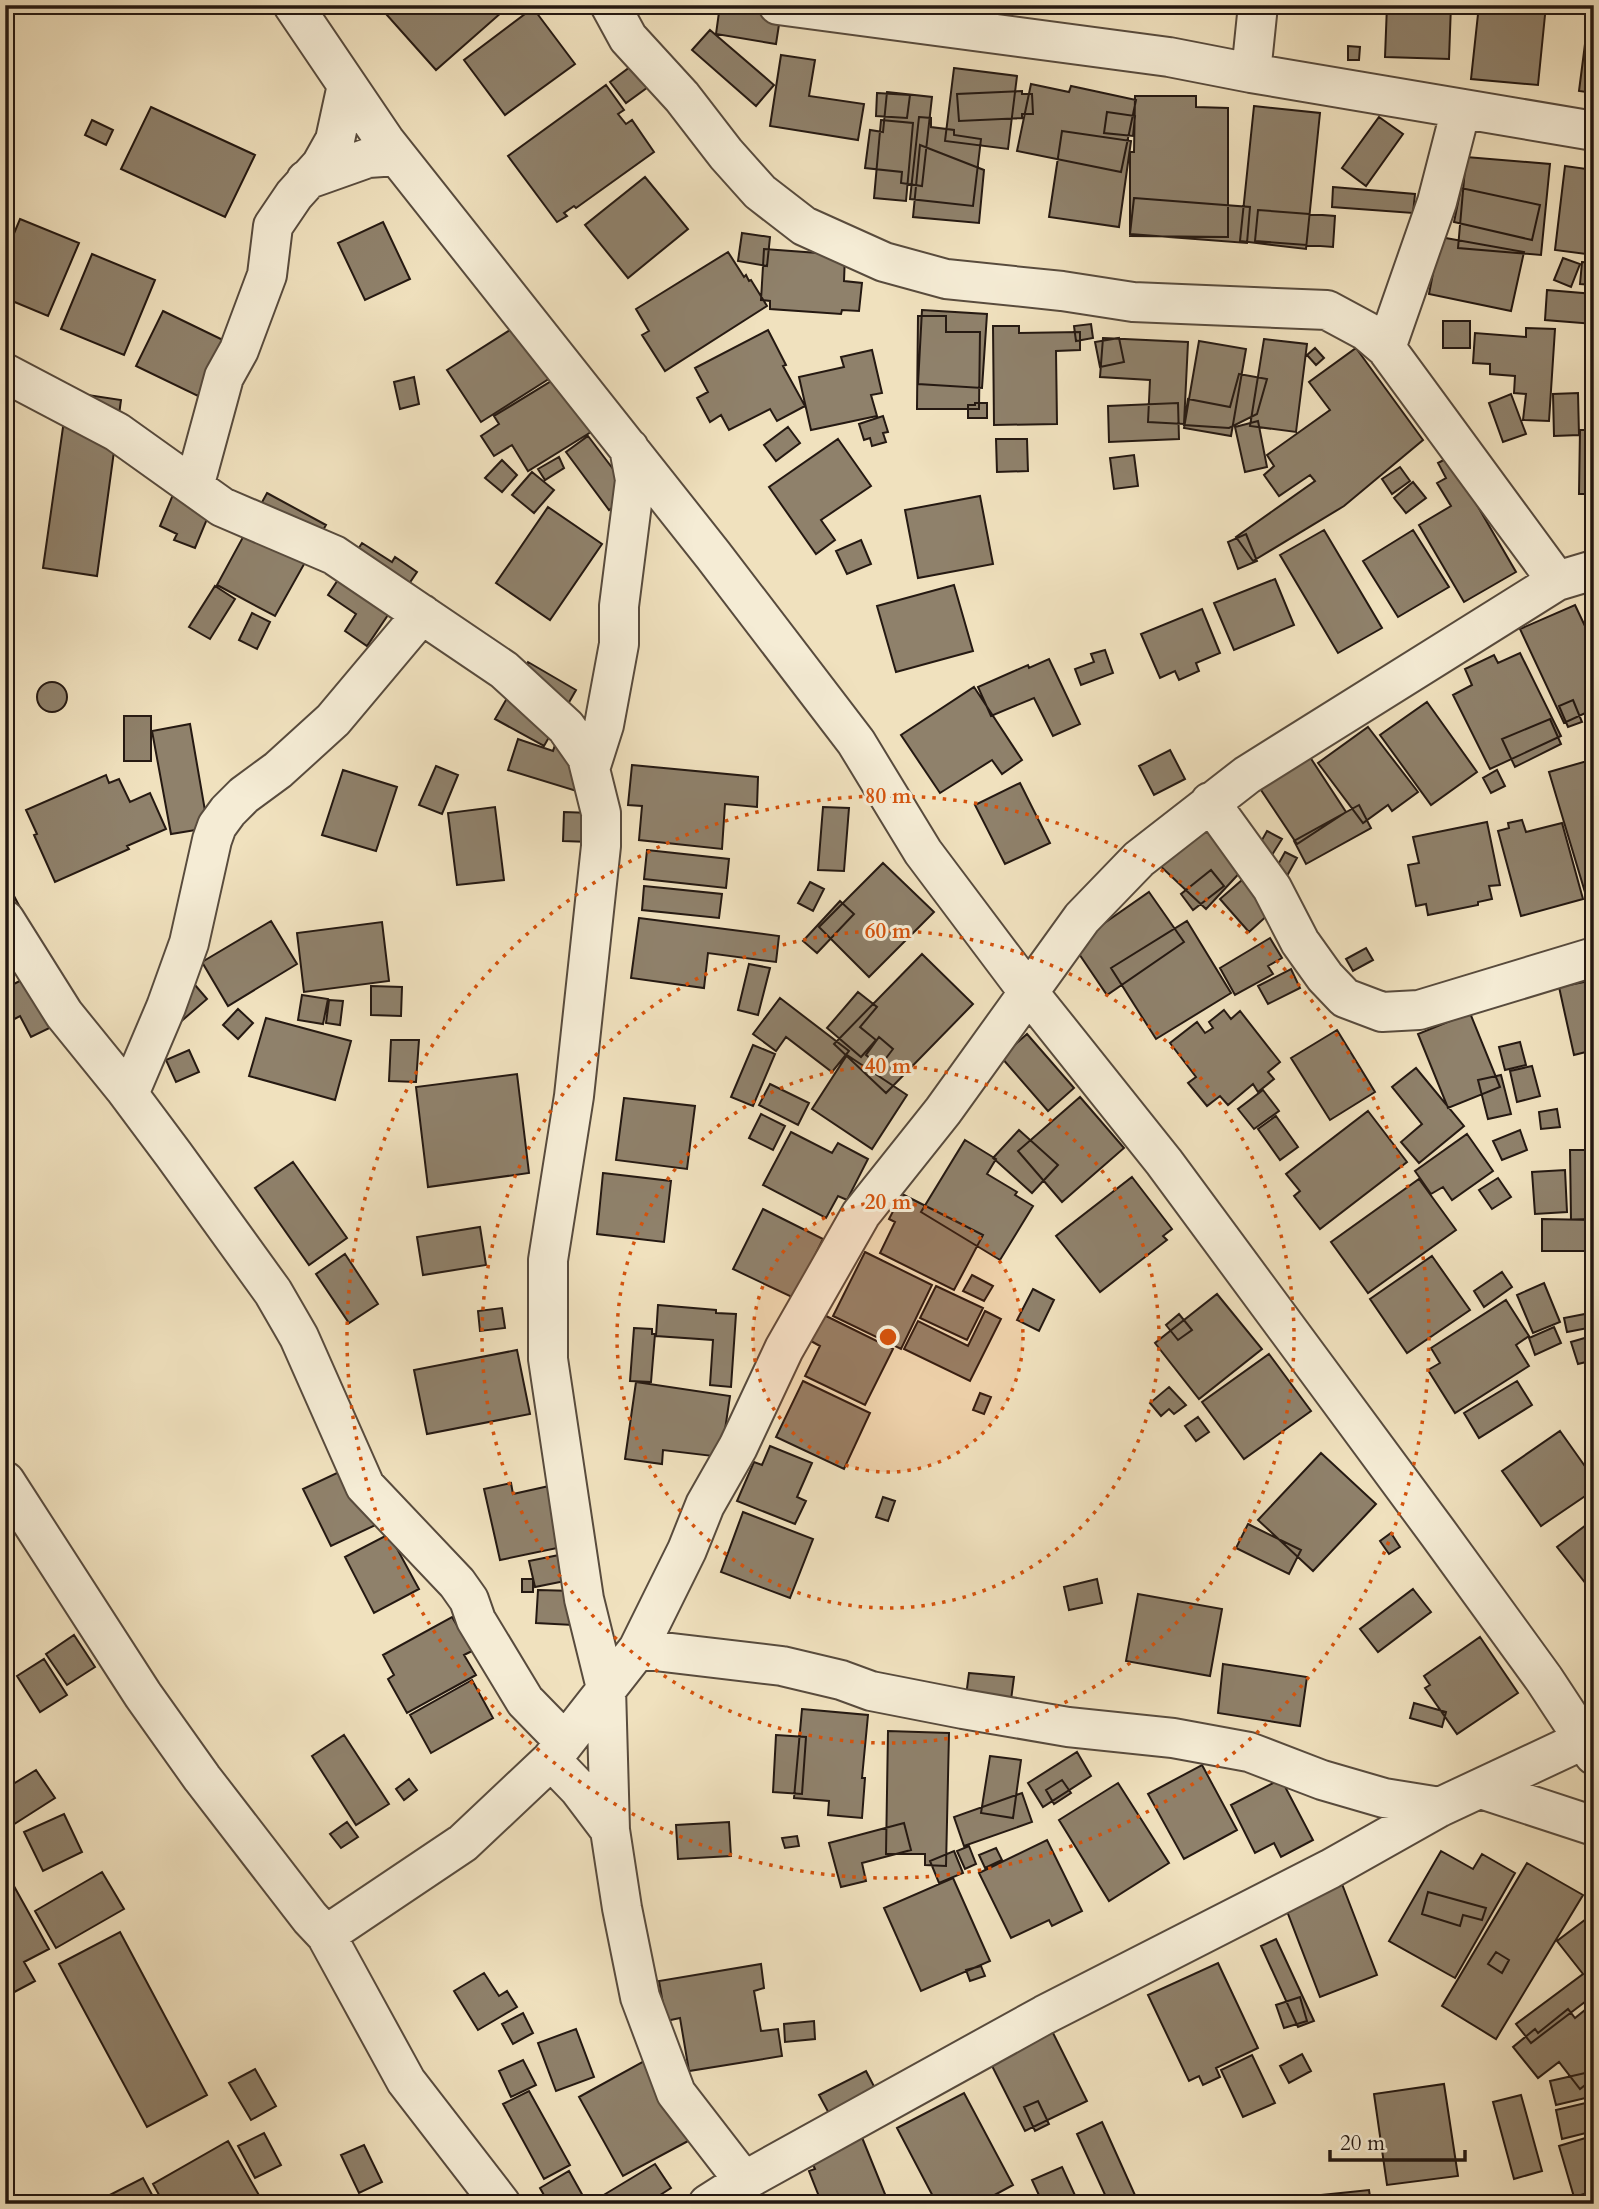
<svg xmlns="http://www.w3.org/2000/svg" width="1599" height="2209" font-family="Cardo,serif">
  <rect width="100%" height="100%" fill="#f0e1be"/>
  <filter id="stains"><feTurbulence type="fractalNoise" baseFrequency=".00286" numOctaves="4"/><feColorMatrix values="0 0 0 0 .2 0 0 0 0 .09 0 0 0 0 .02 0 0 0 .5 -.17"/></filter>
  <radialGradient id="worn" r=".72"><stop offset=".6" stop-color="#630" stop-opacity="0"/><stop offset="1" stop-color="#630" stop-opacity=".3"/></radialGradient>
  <path fill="#8f816b" stroke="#251912" stroke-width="2" d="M378,5h65l3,3 4,-3h60l-74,65z
    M720,5h62l-6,39 -60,-10z
    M1387,5h64l-2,54 -64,-2z
    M1479,5h67l-8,80 -67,-6z
    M1590,5h4v88l-15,-2z
    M533,8l42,56 -70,51 -41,-55z
    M710,30l64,55 -18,21 -64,-56z
    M658,46l-3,36 -29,21 -16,-21z
    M1348,46l12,1 -1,13h-11z
    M781,55l34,5 -6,36 55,8 -6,36 -88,-14z
    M954,68l63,8 -9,73 -63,-8z
    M1031,84l38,8 2,-6 65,14 -15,72 -104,-21z
    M606,85l18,25 -6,4 8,10 6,-4 22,32 -78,56 -2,-2 -10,7 3,3 -10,6 -49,-66z
    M1022,91v3h10l1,20h-11v4l-63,3 -2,-27z
    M887,92l45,5 -10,89 -21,-3 1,-11 -37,-4 5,-38 13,2z
    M877,93l33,2 -3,23 -31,-2z
    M1135,96h61v11l32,1v129l-98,-1v-84h4z
    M1254,106l66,7 -14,136 -66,-8z
    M151,107l104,48 -30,62 -104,-48z
    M1107,112l28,4 -2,20 -29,-3z
    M919,117l12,1v9l23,3v5l27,4 -8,67 -63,-7z
    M1379,117l24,17 -37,52 -24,-18z
    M92,120l21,10 -7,15 -21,-10z
    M881,120l32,3 -7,78 -32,-3z
    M1062,131l69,10 -12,86 -70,-10z
    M920,145l64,25 -5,53 -66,-6z
    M1466,157l84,7 -9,91 -83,-7z
    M1565,166l29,4v85l-39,-5z
    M645,177l43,52 -60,49 -43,-53z
    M1333,187l82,7 -2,19 -81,-6z
    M1461,188l79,17 -8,35 -78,-18z
    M1134,198l116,9 -3,36 -117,-9z
    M1258,210l77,6 -2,31 -78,-6z
    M20,219l59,24 -31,73 -43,-18v-43z
    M383,222l27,57 -45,21 -27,-57z
    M742,233l28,4 -3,29 -29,-5z
    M1440,237l84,15 -13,59 -82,-17z
    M764,249l81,6 -1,26 18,2 -3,28 -17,-1 -1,4 -71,-5v-8l-9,-1z
    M728,252l16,25 2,-2 3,6 2,-1 16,26 -102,65 -23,-36 7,-4 -13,-22z
    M92,254l63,26 -31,75 -63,-26z
    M1563,258l17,6 -9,23 -17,-7z
    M1582,262l12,1 -1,22 -13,-1z
    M1547,290l47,4v30l-49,-4z
    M922,310l65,4 -5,74 -64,-4z
    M163,311l62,30 -27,55 -62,-30z
    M918,316h28v16h34l-1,77h-62z
    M1443,321h27v27h-27z
    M521,323l34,52 -74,47 -34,-52z
    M1091,324l2,14 -17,3 -2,-15z
    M993,326h26v7l61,-1v18l-24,1 1,73 -63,1z
    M1526,328l29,1 -6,92 -26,-1 3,-26 -12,-1 1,-17 -25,-2v-10l-17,-1 2,-30 51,4z
    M768,330l18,35 -3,1 22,40 -28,15 -7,-12 -41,21 -8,-15 -11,7 -13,-24 11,-6 -13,-24z
    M1103,338l85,4 -4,82 -36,-2 2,-42 -50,-3z
    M1119,338l5,24 -24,5 -5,-25z
    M1264,339l43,5 -11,88 -46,-6z
    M1199,341l47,8 -15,87 -47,-8z
    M1315,348l9,10 -8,7 -9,-10z
    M1356,348l67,92 -79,66 -91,55 -17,-24 79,-56 -5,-6 -31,21 -15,-21 10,-9 -7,-11 63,-45 -21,-28z
    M872,350l10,43 -11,2 6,21 -66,14 -12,-53 45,-10 -3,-10z
    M1239,374l28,5 -10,35 -28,14 -45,-3 4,-26 42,8z
    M414,377l5,27 -19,5 -6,-27z
    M558,377l33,55 -63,39 -16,-26 -18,11 -13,-20 18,-12 -5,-8z
    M68,392l53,8 -24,176 -54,-8z
    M1578,393l1,42 -25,1 -1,-42z
    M1511,394l15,40 -23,8 -14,-39z
    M975,403h12v15h-19v-13h7z
    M1178,403l1,36 -70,3 -1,-36z
    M883,416l5,16 -5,1 3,9 -14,4 -2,-8 -6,2 -5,-16z
    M1258,421l9,46 -22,5 -10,-45z
    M788,427l12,16 -24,18 -12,-16z
    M1580,430h14v64h-15z
    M588,436l44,58 -23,16 -43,-58z
    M838,439l33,47 -50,34 14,20 -19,14 -47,-67z
    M996,439h31l1,32 -31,1z
    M192,449l20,58 -17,41 -21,-8 3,-6 -17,-8z
    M1134,455l4,31 -24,3 -4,-31z
    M559,457l5,11 -19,12 -7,-11z
    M1449,457l67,115 -52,30 -45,-77 32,-19 -14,-23 9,-5 -8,-15z
    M502,460l15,15 -15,17 -17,-14z
    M1400,467l10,14 -18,13 -10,-15z
    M532,472l22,18 -20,23 -22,-18z
    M1413,482l13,16 -20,15 -12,-15z
    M267,493l59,32 -51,91 -58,-31z
    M980,496l13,68 -75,14 -13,-68z
    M548,507l54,37 -52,76 -54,-37z
    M1324,530l58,98 -44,25 -58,-98z
    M1413,530l36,57 -51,30 -35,-56z
    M1246,534l11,27 -19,8 -10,-27z
    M861,540l10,24 -24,10 -11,-23z
    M362,543l30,19 3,-5 22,15 -50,74 -22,-15 11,-17 -28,-19z
    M1275,579l19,46 -60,25 -20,-47z
    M954,585l19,66 -77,21 -19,-66z
    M215,586l20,13 -25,40 -21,-12z
    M1575,605l19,40v64l-30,14 -44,-94z
    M1202,609l18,44 -24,10 3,8 -20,9 -4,-9 -15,7 -19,-44z
    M252,613l18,9 -13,27 -18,-9z
    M1105,650l8,23 -32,12 -6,-16 19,-7 -3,-8z
    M1520,653l41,83 -71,33 -37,-74 19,-10 -7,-16 29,-14 4,8z
    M1049,659l31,65 -27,12 -19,-38 -43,18 -13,-29 50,-22 1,3z
    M528,662l48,28 -32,56 -49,-27z
    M37 697a15 15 0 1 1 30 0a15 15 0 1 1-30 0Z
    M974,687l48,73 -20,14 -10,-14 -52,33 -39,-58z
    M1573,700l9,22 -14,5 -9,-21z
    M1427,702l50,70 -46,33 -51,-70z
    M124,716h27v45h-27z
    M1550,719l11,25 -46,23 -13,-28z
    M190,724l18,104 -37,6 -19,-103z
    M1368,727l50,65 -26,19 -4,-6 -25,18 -45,-60z
    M559,733l24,60 -75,-23 10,-31 35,12z
    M1170,750l15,29 -31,16 -15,-29z
    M1306,751l40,61 -49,32 -40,-60z
    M1594,759v160h-1l-44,-147z
    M632,765l126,12 -1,30 -32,-3 -3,45 -83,-9 3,-34 -14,-1z
    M436,766l22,9 -16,39 -23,-9z
    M343,770l54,17 -21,64 -54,-16z
    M1497,770l8,16 -14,7 -8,-15z
    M106,775l3,8 10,-4 11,23 20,-9 16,36 -39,17 2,3 -74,33 -21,-47 3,-1 -11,-24z
    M1020,783l30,60 -45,21 -30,-59z
    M1359,805l12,23 -65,36 -12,-23z
    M495,807l9,73 -47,5 -9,-72z
    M823,807l26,1 -5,63 -26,-1z
    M564,812l27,1 -1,29 -27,-1z
    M1196,818l50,48 -40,43 -51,-48z
    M1522,820l4,12 36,-9 21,76 -62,17 -23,-85 11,-3 -1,-5z
    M1487,822l13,63 -11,1 3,13 -14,3v3l-50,10 -2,-11 -10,2 -8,-41 11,-2 -6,-26z
    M1267,831l15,8 -10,16 -14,-8z
    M647,850l82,9 -3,29 -82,-9z
    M1285,852l12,6 -10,18 -12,-6z
    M883,863l51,49 -65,65 -50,-50z
    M1211,870l13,16 -31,24 -12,-16z
    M5,879l26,49 -26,7z
    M1242,880l28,33 -21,19 -29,-33z
    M810,882l14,7 -11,22 -15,-8z
    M644,886l78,8 -3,24 -77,-8z
    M1149,892l35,50 -77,53 -34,-50z
    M840,901l14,13 -37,39 -14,-12z
    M639,918l140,18 -3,26 -68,-9 -4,35 -73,-10z
    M271,921l26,43 -69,42 -26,-44z
    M1187,921l44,72 -75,46 -45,-71z
    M382,922l7,59 -85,11 -7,-59z
    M1270,938l12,20 -14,8 5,8 -38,21 -15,-27z
    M1366,948l7,12 -20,11 -7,-12z
    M922,954l51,50 -87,89 -52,-49z
    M749,964l21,4 -12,47 -20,-5z
    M45,968l25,50 -39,19 -11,-21 -15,8v-25l6,-3 -5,-8z
    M1291,969l9,19 -32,16 -10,-18z
    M189,978l18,21 -44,38z
    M1594,980v70l-20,5 -15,-68z
    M371,986l31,1 -1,29 -30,-1z
    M858,992l19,15 -17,20 16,13 -15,17 -34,-29z
    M302,995l26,4 -5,25 -25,-4z
    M780,998l69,53 -17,21 -46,-35 -10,14 -23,-17z
    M329,1000l14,1 -3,24 -14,-2z
    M238,1009l15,14 -15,16 -15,-14z
    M1224,1010l7,9 9,-8 40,51 -12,10 6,7 -16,13 -5,-8 -25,21 -8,-9 -13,10 -19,-23 8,-6 -26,-34 27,-21 8,11 8,-5 -4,-6z
    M1470,1013l30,74 -52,21 -30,-74z
    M266,1018l85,23 -16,59 -86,-24z
    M1337,1030l38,62 -45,28 -39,-62z
    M1027,1034l47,54 -26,23 -47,-54z
    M879,1037l14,12 -13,17 -14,-11z
    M391,1040h28l-3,42 -27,-1z
    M1520,1042l6,23 -21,5 -6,-23z
    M753,1045l22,9 -22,52 -22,-9z
    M189,1050l10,22 -23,10 -10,-22z
    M847,1055l60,40 -35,54 -60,-40z
    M1532,1066l8,30 -23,6 -7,-31z
    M1416,1068l48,58 -45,37 -18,-21 21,-18 -30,-37z
    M517,1074l12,99 -101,14 -12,-100z
    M1501,1075l10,39 -23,5 -10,-39z
    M770,1084l39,19 -11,22 -39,-20z
    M1263,1090l16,21 -25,18 -16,-20z
    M1080,1097l44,51 -62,54 -44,-51z
    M624,1098l71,8 -8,63 -71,-9z
    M1557,1109l3,18 -19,2 -2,-17z
    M1368,1111l39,51 -87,67 -26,-33 6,-5 -14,-17z
    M761,1114l24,12 -12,24 -24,-12z
    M1276,1116l22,31 -18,13 -22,-31z
    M1019,1130l39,35 -26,28 -39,-35z
    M1520,1130l7,20 -25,10 -9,-19z
    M791,1132l41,21 6,-10 30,16 -21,41 -9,-4 -12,22 -63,-33z
    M1467,1134l26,37 -41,29 -9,-13 -12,7 -16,-23z
    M965,1140l31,19 -9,15 30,18 -2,3 18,11 -33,54 -79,-48z
    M1570,1150h24v69l-23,1z
    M293,1162l54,76 -38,27 -54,-77z
    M1565,1170l2,42 -32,2 -3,-42z
    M603,1173l68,8 -7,61 -67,-8z
    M1132,1177l40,52 -9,7 4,4 -67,52 -44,-56z
    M1498,1178l13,19 -19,12 -13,-19z
    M1419,1179l37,51 -88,63 -37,-51z
    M902,1194l81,41 -29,55 -74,-37 15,-31 -6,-3z
    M763,1209l60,30 -29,59 -61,-29z
    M1542,1219l52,1 -2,31h-50z
    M480,1227l6,38 -63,10 -6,-38z
    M865,1252l67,33 -31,64 -68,-33z
    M345,1254l33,50 -29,19 -33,-49z
    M1432,1256l38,54 -63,43 -37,-54z
    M1502,1272l10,15 -28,20 -10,-16z
    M972,1275l21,11 -9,15 -21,-10z
    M1544,1283l16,39 -27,11 -16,-38z
    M936,1286l47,22 -16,32 -47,-22z
    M1033,1289l21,11 -15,31 -22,-11z
    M1217,1294l45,55 -63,50 -44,-56z
    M1506,1300l23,36 -13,9 13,21 -74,47 -27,-43 12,-7 -9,-15z
    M658,1305l58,5v3l20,1 -5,73 -21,-2 3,-45 -57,-4z
    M502,1308l3,20 -25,3 -2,-20z
    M985,1311l16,8 -31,62 -66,-32 14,-28 50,25z
    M822,1314l71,35 -28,56 -60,-29 15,-30 -11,-6z
    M1179,1314l13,16 -14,10 -12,-15z
    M1585,1314l3,14 -21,4 -3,-14z
    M1554,1327l7,16 -26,12 -6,-17z
    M634,1328l18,1v5h3l-4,48 -21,-1z
    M1588,1337l6,23 -16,4 -7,-22z
    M517,1350l13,64 -103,20 -13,-64z
    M1269,1354l42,57 -67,48 -42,-57z
    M803,1381l67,32 -26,56 -68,-32z
    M1517,1381l15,24 -53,33 -15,-25z
    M636,1382l94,14 -9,61 -58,-7 -1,14 -37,-5z
    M1169,1387l17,18 -12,9 -5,-5 -8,7 -11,-13z
    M980,1393l11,4 -7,17 -11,-4z
    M1198,1417l11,15 -13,9 -11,-15z
    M1560,1431l34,48v11l-53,36 -39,-55z
    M770,1446l42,17 -15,34 9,4 -11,23 -58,-23 17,-39 8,3z
    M1321,1453l55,51 -63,67 -55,-51z
    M356,1464l28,57 -53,25 -28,-57z
    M511,1483l2,11 36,-8 13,61 -62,13 -16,-71z
    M883,1497l12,4 -7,20 -12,-4z
    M743,1512l70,27 -23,59 -69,-26z
    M1594,1519v75l-37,-47z
    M1248,1524l53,26 -12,24 -53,-26z
    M1391,1533l9,14 -11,7 -9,-13z
    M389,1534l30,55 -45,24 -29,-56z
    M564,1554l6,26 -35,7 -6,-26z
    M522,1579h11v13h-11z
    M1097,1579l5,24 -33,7 -5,-23z
    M1413,1589l18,23 -53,40 -18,-23z
    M538,1590l36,1 -1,34 -37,-2z
    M1138,1594l84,15 -12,67 -84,-15z
    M452,1617l20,34 -8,4 12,20 -69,38 -19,-34 6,-4 -11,-20z
    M74,1635l21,32 -28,18 -21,-31z
    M1480,1637l38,56 -61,41 -32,-46 5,-3 -6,-9z
    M44,1659l23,36 -27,17 -23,-36z
    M1223,1664l84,13 -7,49 -82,-13z
    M969,1673l45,4 -3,23 -45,-4z
    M472,1680l21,38 -62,35 -21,-38z
    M1414,1703l32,9 -4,15 -32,-9z
    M802,1709l66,6 -6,63h3l-3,40 -34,-3 1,-14 -35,-3z
    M888,1731l61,2 -3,133 -21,-1v-11h-39z
    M344,1735l45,69 -33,21 -44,-69z
    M776,1735l30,2 -4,57 -29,-2z
    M1077,1752l14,24 -48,31 -15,-24z
    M990,1756l31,4 -8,58 -32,-5z
    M1202,1765l35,65 -53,29 -36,-65z
    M36,1770l19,28 -50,32v-41z
    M409,1779l8,11 -13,10 -8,-11z
    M1281,1779l32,61 -32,17 -7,-14 -19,10 -24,-48z
    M1062,1780l9,13 -17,11 -8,-14z
    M1118,1783l51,80 -60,38 -50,-81z
    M1022,1793l10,29 -68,24 -10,-29z
    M64,1814l18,38 -39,19 -19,-39z
    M347,1822l11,15 -17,11 -11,-14z
    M729,1822l2,34 -53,3 -2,-34z
    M904,1823l7,27 -49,13 4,18 -25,6 -12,-44z
    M797,1836l2,10 -14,2 -3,-10z
    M1047,1840l35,71 -30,15 -3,-6 -38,18 -32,-65z
    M969,1846l7,18 -11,5 -8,-18z
    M996,1848l6,12 -17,8 -6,-13z
    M954,1851l9,22 -24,10 -9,-22z
    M1441,1851l32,18 9,-15 33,19 -60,105 -66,-37z
    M1527,1863l56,32 -87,144 -54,-33z
    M5,1870l44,79 -25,13 11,19 -30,16z
    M102,1872l22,37 -68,39 -21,-37z
    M953,1878l37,83 -69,30 -37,-83z
    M1342,1884l35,91 -57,22 -35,-91z
    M1428,1892l58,16 -4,12 -19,-5 -3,11 -38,-12z
    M1594,1913v82l-63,48 -15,-19 67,-50 -26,-33z
    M120,1932l87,163 -60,32 -88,-163z
    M1276,1939l38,82 -16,6 -37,-81z
    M1496,1952l13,8 -7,13 -14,-9z
    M1218,1963l40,85 -42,20 4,9 -17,8 -4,-9 -10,5 -41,-86z
    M761,1964l3,24 -10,3 7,40 17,-2 4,27 -93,15 -9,-53 -14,3 -7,-40z
    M981,1966l4,10 -15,5 -4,-11z
    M484,1973l15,23 8,-5 10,16 -39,23 -24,-39z
    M1300,1997l7,24 -23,7 -8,-23z
    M1590,2006l4,5v67l-14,11 -21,-27 -21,16 -25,-31 22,-18 3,4 30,-24 7,9z
    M523,2013l10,20 -20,11 -11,-20z
    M814,2021l1,18 -30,3 -1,-18z
    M576,2029l18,48 -38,14 -18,-48z
    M1051,2029l36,72 -62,30 -36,-71z
    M1302,2054l9,17 -22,12 -9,-17z
    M1252,2055l23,48 -32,14 -22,-47z
    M523,2060l13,25 -25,12 -12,-26z
    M646,2060l44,80 -67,36 -44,-79z
    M255,2069l21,37 -25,14 -22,-37z
    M866,2071l12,23 -46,25 -13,-24z
    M1594,2071v25l-38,9 -6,-24z
    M1444,2084l14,92 -71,9 -13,-91z
    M529,2091l41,74 -26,14 -41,-75z
    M964,2093l49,92 -35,19h-41l-40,-76z
    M1521,2095l21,76 -28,8 -21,-77z
    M1038,2101l11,23 -14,7 -11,-24z
    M1594,2101v30l-32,8 -6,-29z
    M1102,2122l37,82h-41l9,-5 -30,-65z
    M264,2133l17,32 -26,13 -17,-32z
    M861,2135l28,69h-67l-13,-33 6,-2 -6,-13z
    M1592,2136l2,8v47l-20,6 -15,-51z
    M228,2141l36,63h-100l-11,-20z
    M364,2145l18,37 -23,11 -18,-38z
    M655,2164l16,24 -25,16h-46l-3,-5z
    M1062,2167l17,37h-36l-11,-24z
    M569,2171l14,25 -12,8h-22l-9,-16z
    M143,2178l14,26 -63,-1z
    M1369,2190l2,14h-48l-1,-9z"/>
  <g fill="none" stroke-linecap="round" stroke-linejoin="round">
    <defs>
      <path id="street" d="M293,5l92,136 328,414 143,187 67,110 106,141 135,169 274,371 106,146 50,76
        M610,5l18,33 54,59 44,57 34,38 44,34 80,36 62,17 116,12 71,11 194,8 39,21 20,17 171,233
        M778,5l391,52 82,16 343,58
        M1251,73l7,-68
        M306,180l62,-22 29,-2
        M1386,348l51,-146 24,-93
        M5,373l112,59 105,75 112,48 170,115 62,57 21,30 14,56v33l-27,250 -26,164v99l36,240 22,89 4,142 12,78 18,89 36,96 68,88
        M194,487l30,-110 15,-27 28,-75 6,-49 21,-31 27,-30 14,-25 12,-55
        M590,769l14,-44 15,-81v-38l16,-126 -6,-32
        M1210,802l62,86 28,54 25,35 20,21 37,14 37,-2 175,-53
        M5,920l59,94 60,74 50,67 99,137 26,45 66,149 92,97 12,17 7,20 49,81 40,41
        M129,1094l37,-87 23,-64 23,-103 5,-14 11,-15 16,-16 34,-25 55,-50 89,-106
        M5,1481l138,214 59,83 108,140 16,17 80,146 95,123
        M638,1649l144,17 59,14 30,11 92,18 105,18 105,11 76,14 73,28 62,18 56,9
        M551,1760l28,29 31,41
        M1481,1789l113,37
        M326,1935l137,-92 88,-83 87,-111 49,-99 18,-45 33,-58 46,-98 77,-135 82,-103 139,-193 57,-59 108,-84 310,-194 37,-11
        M708,2204l36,-23 300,-166 286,-146 110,-62 143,-67"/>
    </defs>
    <use href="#street" stroke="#584b3d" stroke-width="42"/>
    <use href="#street" stroke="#f5ecd5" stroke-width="38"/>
  </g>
  <circle cx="888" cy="1337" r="135" fill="#d4530d" fill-opacity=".12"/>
  <g fill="none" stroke="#d4530d" stroke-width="3.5" stroke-dasharray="3.5 7">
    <circle cx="888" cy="1337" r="135"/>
    <circle cx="888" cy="1337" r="271"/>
    <circle cx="888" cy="1337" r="406"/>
    <circle cx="888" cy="1337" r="541"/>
  </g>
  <circle cx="888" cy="1337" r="10" fill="#d4530d" stroke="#f5ecd5" stroke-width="3.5"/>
  <g font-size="21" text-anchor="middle" font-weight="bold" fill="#d4530d" stroke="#f5ecd5" stroke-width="6" stroke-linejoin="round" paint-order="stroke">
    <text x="888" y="803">80 m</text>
    <text x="888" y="938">60 m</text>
    <text x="888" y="1073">40 m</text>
    <text x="888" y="1209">20 m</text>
  </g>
  <rect width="1599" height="2209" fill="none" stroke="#f0e1be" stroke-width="28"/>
  <rect x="7" y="7" width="1585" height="2195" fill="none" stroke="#251912" stroke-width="3.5"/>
  <rect x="14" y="14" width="1571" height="2181" fill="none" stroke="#251912" stroke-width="2"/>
  <path d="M1330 2150v10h135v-10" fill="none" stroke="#251912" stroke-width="3.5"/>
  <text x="1340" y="2150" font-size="21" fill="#251912" stroke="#f5ecd5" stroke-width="5" paint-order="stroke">20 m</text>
  <rect width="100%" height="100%" filter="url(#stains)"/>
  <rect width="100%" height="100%" fill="url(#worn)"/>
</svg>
